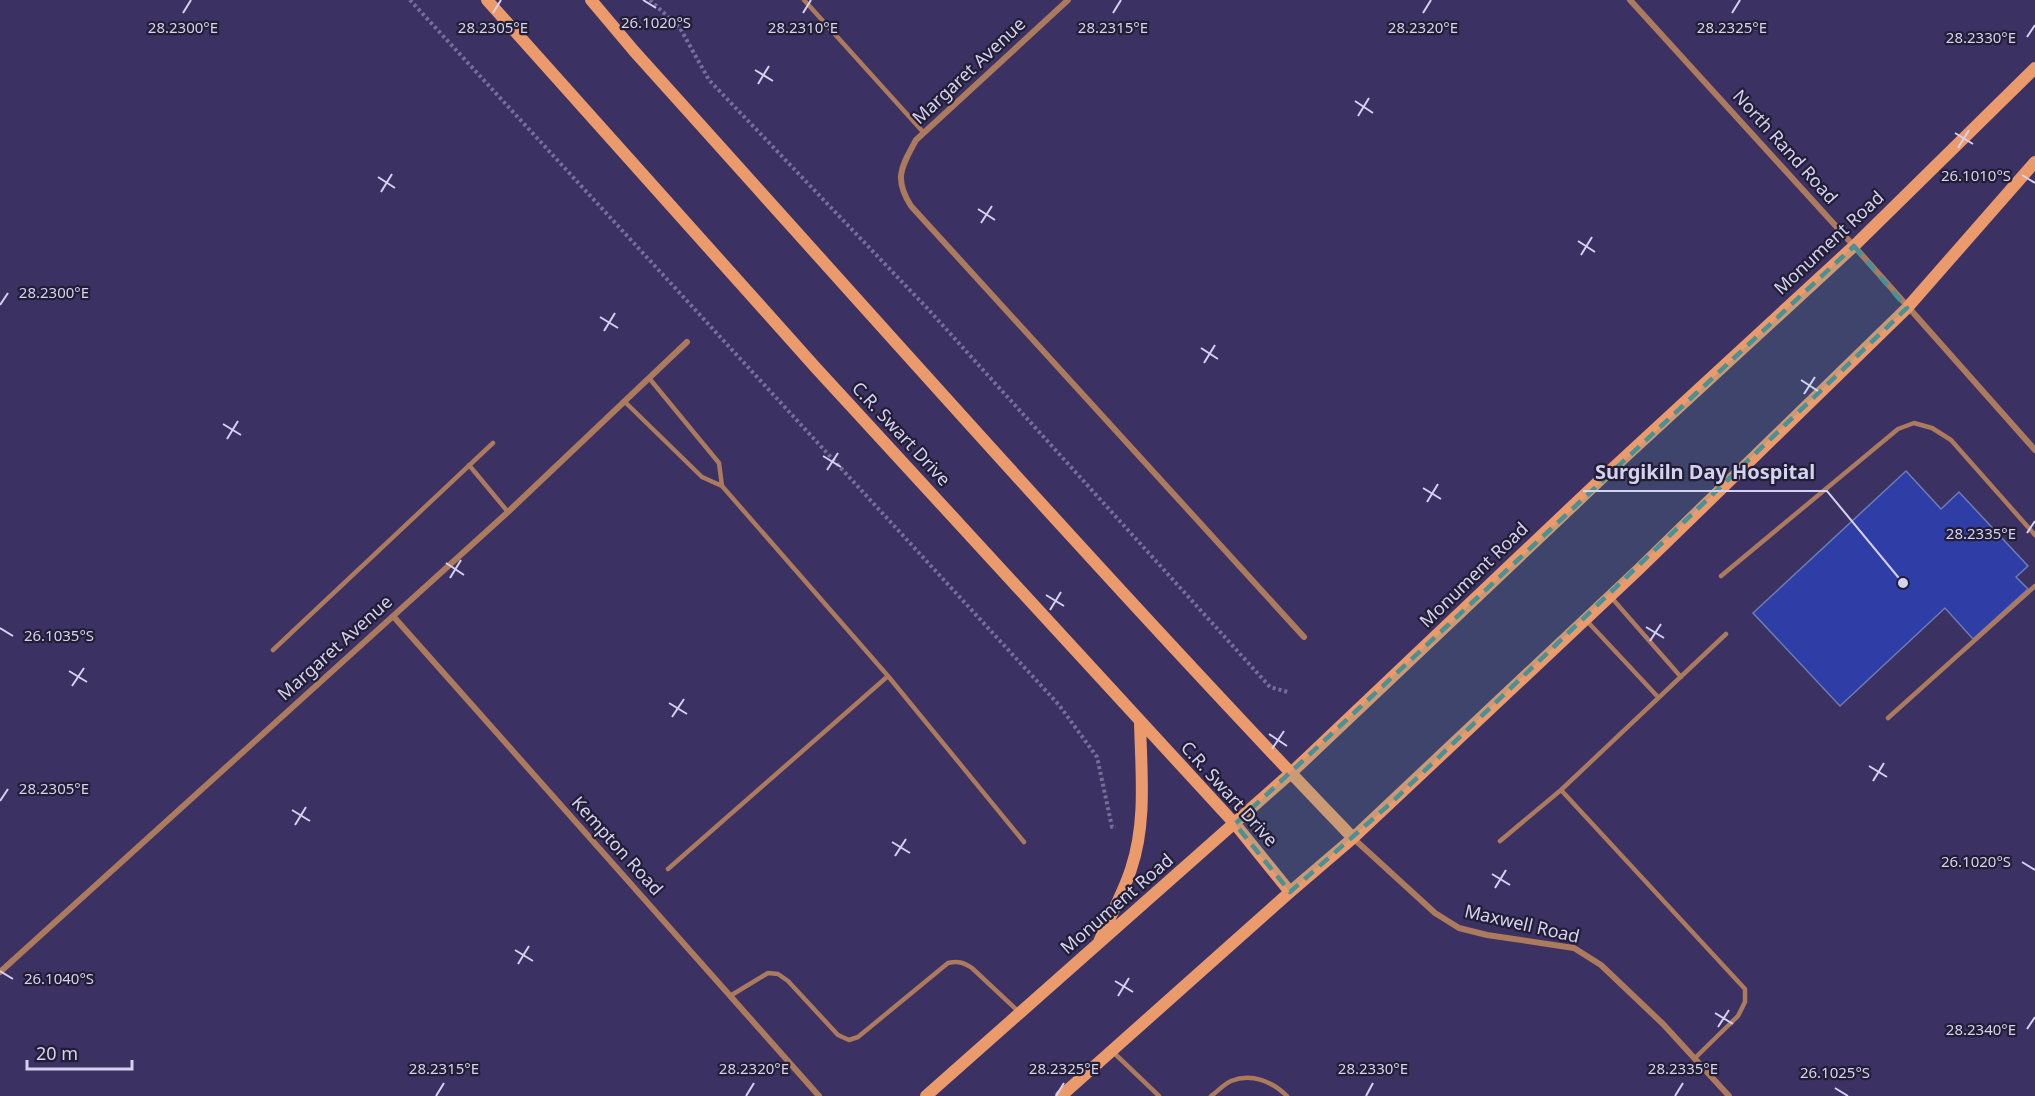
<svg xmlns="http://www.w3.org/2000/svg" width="2035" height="1096" font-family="'Noto Sans',sans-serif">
  <rect width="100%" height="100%" fill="#3c3163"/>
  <path fill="#2f3da7" stroke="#6d7db3" stroke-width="1.5" d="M1906,471l35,38 18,-17 69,74 -12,11 12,12 -55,50 -28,-31 -105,98 -87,-93z"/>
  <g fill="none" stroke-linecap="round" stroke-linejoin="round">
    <path stroke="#776e99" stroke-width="4" stroke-dasharray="3 3" stroke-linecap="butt" d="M410,0l649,705 38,52 15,70h4
      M650,0l30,28 29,52 218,228 343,379 18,5"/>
    <path stroke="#ac7a5c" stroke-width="4.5" d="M804,0l120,133
      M649,378l70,85 3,23
      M624,401l78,76 20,9 166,190 136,166
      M469,465l39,47
      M1721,576l177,-147 16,-6 18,5 19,12 84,95
      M1610,596l71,81
      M1586,620l72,77
      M273,650l220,-207
      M1888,718l147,-132
      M1561,790l184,199v13l-7,14 -43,42
      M1500,841l61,-51 165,-156
      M668,869l220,-193
      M730,996l38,-23 10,1 10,7 50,54 11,5 9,-3 90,-74c10,-2 15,-1 24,5l46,43
      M1113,1052l46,44
      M1211,1096c6,-4 13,-12 20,-15 20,-8 41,0 56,15"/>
    <path stroke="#ac7a5c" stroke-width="6" d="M1068,0l-152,140c-14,26 -23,38 -5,66l393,431
      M1630,0l224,246 181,204
      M393,616l426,480
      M1353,838l82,75 24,15 28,7 87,13 27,17 62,59 66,72
      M0,972l508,-460 179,-170"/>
    <path stroke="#eb9b6b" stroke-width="12" d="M487,0l329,368 419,456 55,68
      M591,0l43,51c238,264 473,531 719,787
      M1099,942c10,-24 24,-48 32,-73 16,-47 10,-98 9,-148
      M926,1096l365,-323 310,-294 253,-233 181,-178
      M1061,1096l229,-204 63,-54 285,-268 269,-262 128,-146"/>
  </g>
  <path fill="#4a9195" fill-opacity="0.2" stroke="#4a9195" stroke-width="4.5" stroke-dasharray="12 8" stroke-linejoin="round" d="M1854,246l53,62 -516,495 -101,89 -55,-68z"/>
  <path fill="none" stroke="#d5d1f0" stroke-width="2" d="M643,0l13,8M183,13l8,-13M493,13l8,-13M803,13l8,-13M1113,13l8,-13M1423,13l8,-13M1732,13l8,-13M2027,37l8,-12M755,70l18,11M758,84l11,-18M1355,101l18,12M1358,116l11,-18M1955,133l18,11M1958,148l11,-18M2022,175l13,8M378,177l17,11M381,192l11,-18M978,209l17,11M981,223l11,-17M1578,241l17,11M1581,255l11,-18M0,305l8,-12M600,317l18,11M604,331l11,-18M1201,348l17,11M1204,363l11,-18M1801,380l17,11M1804,394l11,-17M223,424l18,11M227,439l11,-18M823,456l18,11M827,470l11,-17M1423,488l18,11M1427,502l11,-18M2027,533l8,-12M446,563l18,12M450,578l11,-18M1046,595l18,11M1050,610l11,-18M1646,627l18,11M0,628l13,8M1650,641l11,-17M69,671l18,11M72,686l12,-18M669,703l18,11M672,717l12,-18M1269,734l18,12M1272,749l12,-18M1869,766l18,11M1873,781l11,-18M0,801l8,-12M292,810l18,11M295,825l11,-18M892,842l18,11M895,856l11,-17M2022,862l13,8M1492,874l18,11M1495,888l11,-18M515,950l18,11M518,964l11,-18M0,971l13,8M1115,981l18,11M1118,996l11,-18M1715,1013l18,11M1718,1027l11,-17M2027,1029l8,-12M1835,1088l13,8M436,1096l8,-13M746,1096l8,-13M1056,1096l8,-13M1366,1096l7,-13M1675,1096l8,-13"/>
  <g text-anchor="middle" stroke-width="4.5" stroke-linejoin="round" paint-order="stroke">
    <g font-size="18" fill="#d5d1f0" stroke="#221e35">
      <text transform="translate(969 71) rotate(-43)" y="6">Margaret Avenue</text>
      <text transform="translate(1785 147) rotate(48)" y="6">North Rand Road</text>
      <text transform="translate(1829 243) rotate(-43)" y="6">Monument Road</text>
      <text transform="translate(901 434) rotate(47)" y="6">C.R. Swart Drive</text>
      <text transform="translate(1474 575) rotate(-44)" y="6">Monument Road</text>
      <text transform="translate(335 648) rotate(-42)" y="6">Margaret Avenue</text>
      <text transform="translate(1229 794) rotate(48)" y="6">C.R. Swart Drive</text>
      <text transform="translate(617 846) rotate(48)" y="6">Kempton Road</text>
      <text transform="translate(1117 904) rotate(-41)" y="6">Monument Road</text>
      <text transform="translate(1522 924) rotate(13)" y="6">Maxwell Road</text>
    </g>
  </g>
  <g font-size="15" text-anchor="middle" fill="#d5d1f0" stroke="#221e35" stroke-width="4.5" stroke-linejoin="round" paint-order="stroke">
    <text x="656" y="28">26.1020°S</text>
    <text x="183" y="33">28.2300°E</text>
    <text x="493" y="33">28.2305°E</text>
    <text x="803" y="33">28.2310°E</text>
    <text x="1113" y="33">28.2315°E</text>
    <text x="1423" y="33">28.2320°E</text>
    <text x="1732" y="33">28.2325°E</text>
    <text x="1981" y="43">28.2330°E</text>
    <text x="1976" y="181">26.1010°S</text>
    <text x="54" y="298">28.2300°E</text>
    <text x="1981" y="539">28.2335°E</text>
    <text x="59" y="641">26.1035°S</text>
    <text x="54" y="794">28.2305°E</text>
    <text x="1976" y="867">26.1020°S</text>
    <text x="59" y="984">26.1040°S</text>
    <text x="1981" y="1035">28.2340°E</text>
    <text x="444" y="1074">28.2315°E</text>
    <text x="754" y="1074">28.2320°E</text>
    <text x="1064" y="1074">28.2325°E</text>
    <text x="1373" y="1074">28.2330°E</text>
    <text x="1683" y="1074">28.2335°E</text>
    <text x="1835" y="1078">26.1025°S</text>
  </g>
  <path fill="none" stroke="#d5d1f0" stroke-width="2" d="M1903 583L1827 491H1583"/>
  <circle fill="#d5d1f0" stroke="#221e35" stroke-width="2" cx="1903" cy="583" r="6"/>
  <g font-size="20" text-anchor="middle" font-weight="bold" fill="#d5d1f0" stroke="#221e35" stroke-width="4.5" stroke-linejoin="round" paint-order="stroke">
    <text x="1705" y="479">Surgikiln Day Hospital</text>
  </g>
  <path d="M27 1060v9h105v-9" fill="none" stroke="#d5d1f0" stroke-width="3"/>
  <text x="36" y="1060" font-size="18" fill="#d5d1f0" stroke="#221e35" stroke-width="4.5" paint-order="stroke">20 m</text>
</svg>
